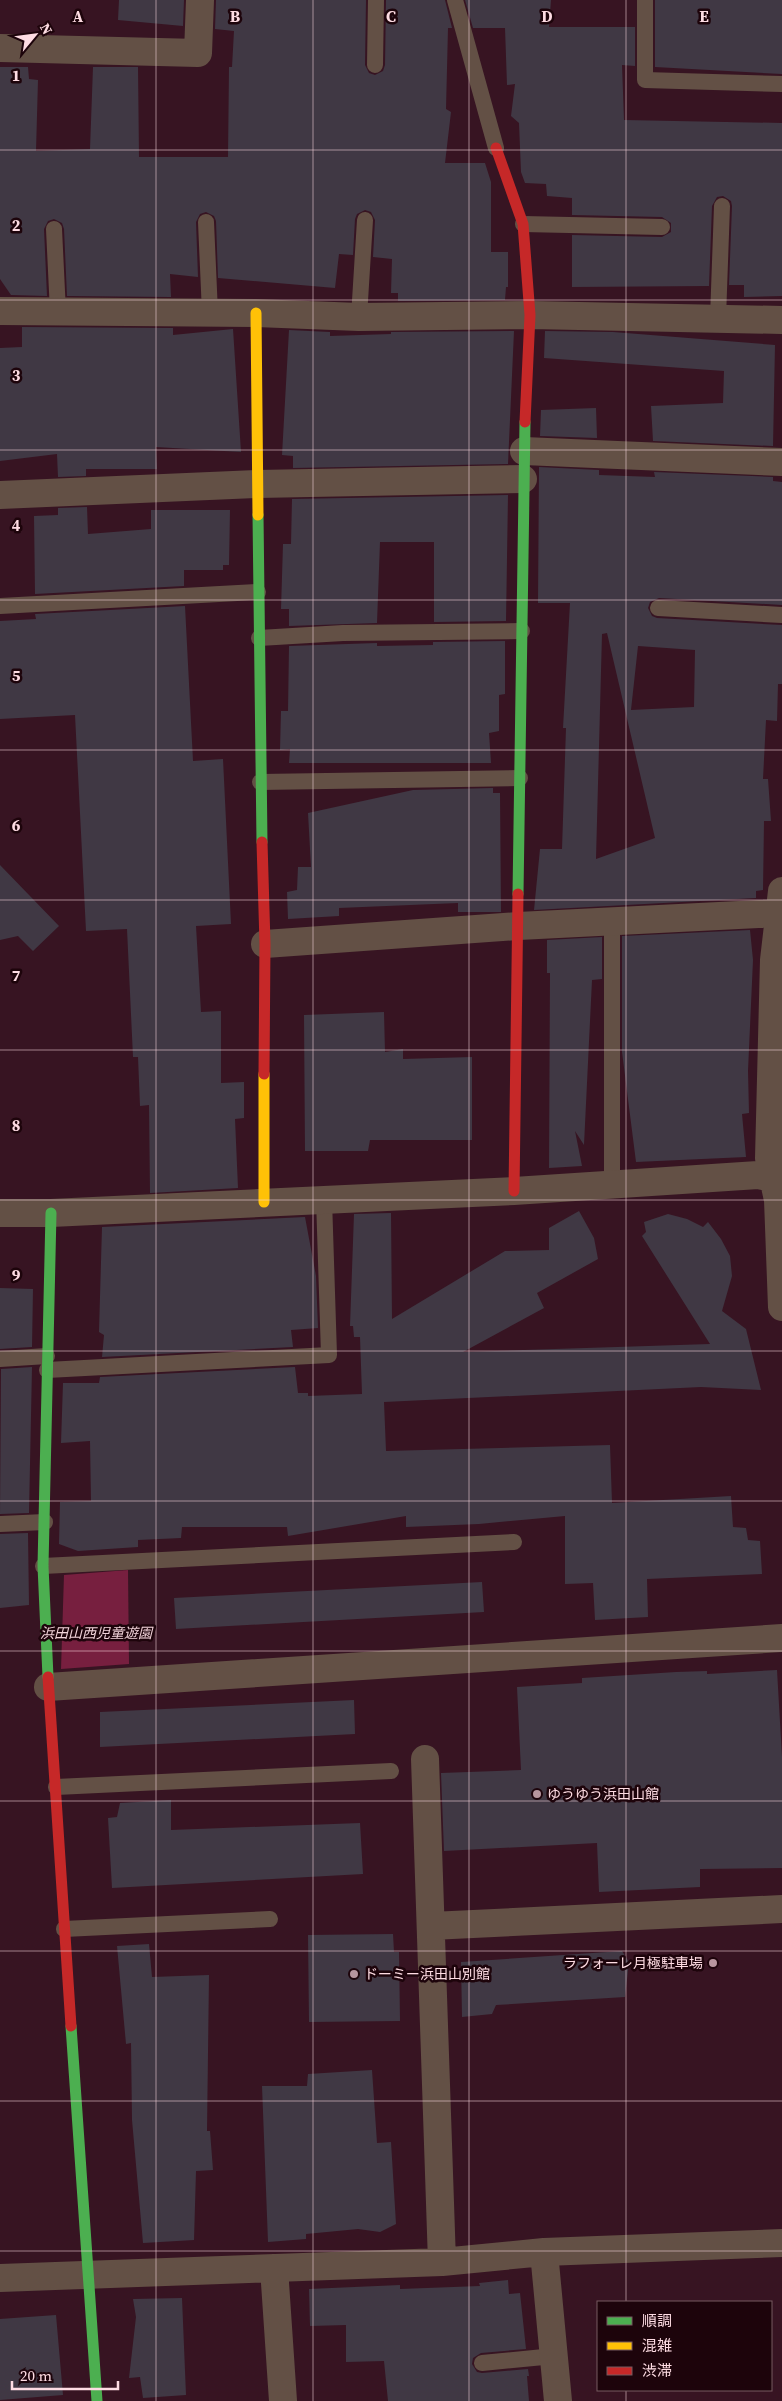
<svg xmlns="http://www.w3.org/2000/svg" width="782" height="2401" font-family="'Source Serif 4','Noto Sans JP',serif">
  <rect width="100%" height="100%" fill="#371422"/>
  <path fill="#771f3f" d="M128,1570l1,94 -68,5 3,-94z"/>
  <path fill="#403844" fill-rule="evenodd" d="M119,0h65l-1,26 -65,-6z
    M216,0h150l-1,65 4,8 6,2 8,-4 2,-6 1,-65h59l7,28h-4l-2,81 5,3 -6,51h40l6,19v70h17v35h-2l-1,13 -107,1v-8h-7l1,-34 -19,-2 2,-37 -4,-8 -6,-2 -8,4 -2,5 -2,36 -14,-1 -4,34 -117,-10 -2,-57 -2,-5 -8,-4 -6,2 -4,8 2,55 -28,-3 1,23 -104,-1 -3,-67 -2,-6 -8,-4 -6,2 -4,8 3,67 -36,-1 -11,-16v-212h28l1,12 9,1 -2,71 54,-2 3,-82h45l1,90h89l1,-90h3l2,-36 -19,-2z
    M465,0h86l-2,27h86v39l-13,-1 2,55 158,3v173l-38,1v-12h-15l3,-79 -1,-5 -8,-5 -6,1 -5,9 -3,80 -137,1v-52l90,2 9,-5v-9l-9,-6 -90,-2v-17l-25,-2 -1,-12 -21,-1 -4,-11 -2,-49 -8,-7 4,-32 -8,1 -2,-57h-32z
    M655,0h127v74l-127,-7z
    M22,327l151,1v7l60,-6 8,123 -85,-5 1,22h-71v7l-28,1 -1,-23 -57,7v-113l22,-1z
    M289,330l41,2v4l61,-2v-2l123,-1 -6,133 -215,4v-12l-11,-1z
    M545,331l68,1 162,13 -2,101 -120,-5 -2,-35 72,-3 1,-32 -180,-13z
    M596,408l1,30 -57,-2 1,-26z
    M539,467l60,3v5l56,2 -1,-5 119,5v4l9,1v123l-123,-7 -9,4 -2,6 4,8 5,2 125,7v59h-4l-1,37 -11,-1 -3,59h5l3,42h-7l-1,69 -7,1v7l-222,12 6,-61h22l4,-121h-3l7,-125h-32zM607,633l48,205 -59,21 6,-225zM638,646l57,4 -1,57 -63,3z
    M508,495l-2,126 -72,1v-80h-54l-3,81 -88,3v-17h-8l2,-65h8l1,-45z
    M87,507l1,27 63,-5v-19h79l-1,55h-6v5h-39v16l-149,8 -1,-78 24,-1v-7z
    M185,606l8,155 30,-2 8,165 -35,2 5,86 20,-1v72l23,-1v36l-9,1 3,69 -88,5 -1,-88 -9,1 -2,-49h-5l-6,-128 -41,2 -11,-216 -75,4v-98l36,-2 -1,-5z
    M505,641v53l-6,1v36l-10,2 2,30h-202l1,-14 -10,1 1,-39h7l1,-65 88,-3v3l56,-1v-3z
    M493,788v5h7l1,119h-43v-9l-119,5v8l-51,3 -1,-27 10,-2 1,-23h13l-3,-54 105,-23z
    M0,865l59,61 -26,25 -15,-15 -18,4z
    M750,930l3,30 -5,111 1,42 -7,1 4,43 -110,5 -14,-110v-116z
    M602,937v42l-10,1 -8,165 -9,-14 7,35 -33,2 1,-195h-3v-33z
    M384,1012l1,40 18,-3v10l69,-2v83h-102l-2,11h-63l-1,-136z
    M579,1211l15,27 4,21 -61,34 7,15 -81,44 247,-8 -68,-108 4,-4 -2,-10 24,-8 19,5 16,8 5,-5 13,17 9,17 2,20 -10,35 24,18 15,61 -60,-3 -317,15 2,49 224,-6 2,58 119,-7 2,31 13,1 2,12 12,1 2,33 -115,5 1,38 -53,3 -2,-37 -28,1v-68l-86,8 -73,3v-11l-118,20 -1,-9h-105l-1,11 -43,2v7l-60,4 -19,-7 1,-42 31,-1 -1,-60 -29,2 2,-60h36l1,-6 195,-10 3,26h10v3l54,-2 -2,-57h-6l-1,-11h-3l4,-112 37,-1 1,106 113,-68 44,-1v-22z
    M305,1217l11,59 2,52 -27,2 2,17 -191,10 2,-22 -5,-3 3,-105z
    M0,1288l33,1 -1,58 -32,2z
    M32,1367l-3,146 -29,1 1,-145z
    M28,1533l1,72 -29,3v-74z
    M482,1582l2,30 -308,17 -2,-31z
    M777,1670l5,87v111l-82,1v18l-101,5 -2,-49 -153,8 -3,-78 80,-3 -4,-83 65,-4v-5l94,-6 31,-1v3z
    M354,1700l1,34 -255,13v-35z
    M171,1800v30l189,-7 3,51 -251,14 -4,-70 9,-1 3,-14z
    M393,1934l1,18h5l1,69 -91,1 -1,-87z
    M149,1944l3,33 57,-2 -2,156h3l3,39 -17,1 -2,69 -51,3 -11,-123 -1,-77 -5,1 -9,-98z
    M622,1951l7,11 -4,35 -129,8 -4,9 -30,3 -1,-55z
    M372,2070l5,73 14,-1 5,82 -16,8 -22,-3 -52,5v5l-38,3 -6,-156h45l1,-12z
    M508,2280l1,14 11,-1 6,56 -45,4 -8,5 -1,6 5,8 5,1 46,-4 1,7h-2l2,25h-141l-4,-40 -38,1v-37l-36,1 -1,-37 91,-4v4l80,-3 -1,-3z
    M182,2298l4,97 -43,3 -3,-21 -11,1 7,-61 -3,-18z
    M56,2315l7,80 -63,5v-81z"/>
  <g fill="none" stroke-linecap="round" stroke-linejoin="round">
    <path stroke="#635045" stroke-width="16" d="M455,0l41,148
      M645,0v80l137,4
      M375,65l1,-65
      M206,222l4,91
      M523,224l139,3
      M54,229l4,83
      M359,317l6,-97
      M718,318l4,-112
      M0,606l258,-14
      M658,608l124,7
      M259,638l84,-5 179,-2
      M260,782l260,-4
      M612,1185v-264
      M0,1359l47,-3
      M47,1370l282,-15 -5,-156
      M0,1524l45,-2
      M43,1566l471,-24
      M56,1787l335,-16
      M64,1929l206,-10
      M482,2363l72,-7"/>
    <path stroke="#635045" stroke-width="28" d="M0,48l198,5 2,-53
      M0,311l256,2 103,4 171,-2 252,5
      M524,451l258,11
      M0,495l257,-11 266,-5
      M782,891l-8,69 -5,198 9,42 4,107
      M265,944l253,-18 261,-13
      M0,1213h51l463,-22 244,-16 24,5
      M48,1687l734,-49
      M425,1759l17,503
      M431,1926l351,-17
      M544,2252l14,149
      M274,2268l9,133
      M0,2278l442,-16 102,-10 238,-9"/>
    <path stroke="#4caf50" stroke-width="11" d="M258,515l4,327
      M518,894l7,-472
      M48,1677l-5,-111 8,-353
      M71,2026l26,375"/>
    <path stroke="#ffc107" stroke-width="11" d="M256,313l2,202
      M264,1202v-128"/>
    <path stroke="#c62828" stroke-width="11" d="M496,148l27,76 7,91 -5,107
      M262,842l3,102 -1,130
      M514,1191l4,-297
      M48,1677l23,349"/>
  </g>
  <path fill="none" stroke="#fedce3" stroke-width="1" stroke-opacity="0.55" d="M156,0v2401M313,0v2401M469,0v2401M626,0v2302M0,150h782M0,300h782M0,450h782M0,600h782M0,750h782M0,900h782M0,1050h782M0,1200h782M0,1351h782M0,1501h782M0,1651h782M0,1801h782M0,1951h782M0,2101h782M0,2251h782M626,2390v11"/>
  <g fill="#b8969f" stroke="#1d040b" stroke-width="2">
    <circle cx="537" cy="1794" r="5"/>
    <circle cx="713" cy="1963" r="5"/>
    <circle cx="354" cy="1974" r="5"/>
  </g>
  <g text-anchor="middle" stroke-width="5" stroke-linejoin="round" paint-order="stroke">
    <g font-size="14" font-style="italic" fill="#f1d3d9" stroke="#1d040b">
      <text x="96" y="1638">浜田山西児童遊園</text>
    </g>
    <g font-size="14" fill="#fedce3" stroke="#1d040b" text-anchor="start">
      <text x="547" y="1799">ゆうゆう浜田山館</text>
      <text x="703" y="1968" text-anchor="end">ラフォーレ月極駐車場</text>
      <text x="364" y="1979">ドーミー浜田山別館</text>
    </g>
  </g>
  <g font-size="16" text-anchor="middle" font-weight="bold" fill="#fedce3" stroke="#1d040b" stroke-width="5" stroke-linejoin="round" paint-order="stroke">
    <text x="78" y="22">A</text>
    <text x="235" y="22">B</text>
    <text x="391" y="22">C</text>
    <text x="547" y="22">D</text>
    <text x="704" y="22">E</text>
    <text x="16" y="81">1</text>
    <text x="16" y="231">2</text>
    <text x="16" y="381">3</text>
    <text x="16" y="531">4</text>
    <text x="16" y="681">5</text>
    <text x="16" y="831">6</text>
    <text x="16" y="981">7</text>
    <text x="16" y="1131">8</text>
    <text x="16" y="1281">9</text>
  </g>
  <rect x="597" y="2301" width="175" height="90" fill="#1d040b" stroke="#775a61"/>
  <rect x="607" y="2317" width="25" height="8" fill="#4caf50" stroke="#775a61"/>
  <text x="642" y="2326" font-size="15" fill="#fedce3">順調</text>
  <rect x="607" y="2342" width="25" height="8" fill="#ffc107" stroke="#775a61"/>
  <text x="642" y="2351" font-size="15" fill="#fedce3">混雑</text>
  <rect x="607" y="2367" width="25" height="8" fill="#c62828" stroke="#775a61"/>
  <text x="642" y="2376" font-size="15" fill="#fedce3">渋滞</text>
  <g transform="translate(35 35) rotate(61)" stroke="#1d040b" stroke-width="4" paint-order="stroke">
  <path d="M0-4L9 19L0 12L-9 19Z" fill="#fedce3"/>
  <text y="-8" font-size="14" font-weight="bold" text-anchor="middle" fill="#fedce3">N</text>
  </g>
  <path d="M12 2381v8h106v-8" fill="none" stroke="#fedce3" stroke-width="2.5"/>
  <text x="20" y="2381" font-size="15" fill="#fedce3" stroke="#1d040b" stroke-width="4" paint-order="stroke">20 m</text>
</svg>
